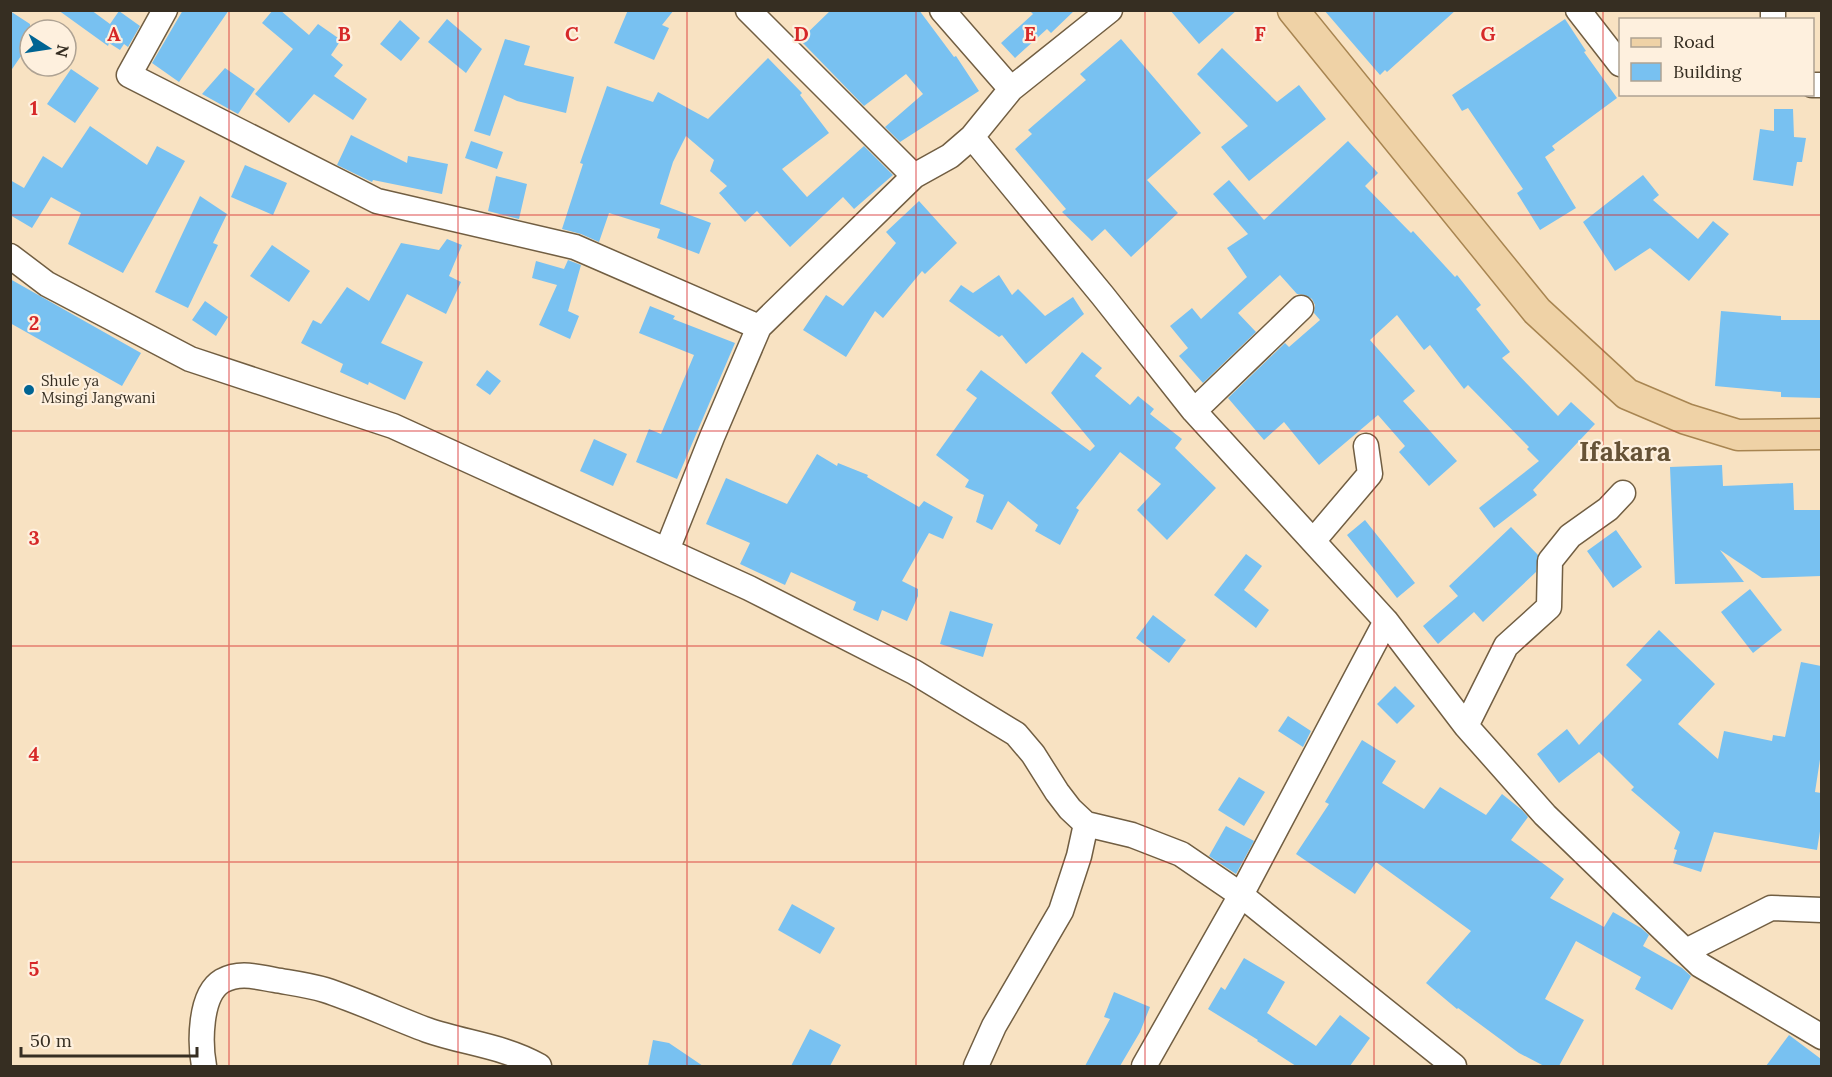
<svg xmlns="http://www.w3.org/2000/svg" width="1832" height="1077" font-family="Lora,serif">
  <rect width="100%" height="100%" fill="#f8e2c2"/>
  <path fill="#78c1f1" d="M58,10h33l19,14 9,-13 21,15 -12,21 -4,-3 -4,6 -11,-7 -1,3z
    M183,10h46l-50,72 -27,-19z
    M273,10h7l29,25 9,-11 23,16 -10,15 12,10 -9,11 33,23 -14,21 -39,-26 -25,29 -34,-29 38,-45 -31,-26z
    M628,10h46l-12,15 7,3 -15,32 -40,-17z
    M831,10h88l35,47 2,-1 23,35 -79,51 -15,-15 38,-33 -17,-20 -42,32 -64,-66z
    M1029,10h46l-24,23 -4,-4 -32,29 -14,-15 32,-29z
    M1170,10h67l-38,34z
    M1324,10h132l-69,62 -2,-2 -5,5z
    M10,11l20,13v19l-20,29z
    M447,19l35,30 -16,24 -38,-31z
    M1565,19l21,32 -2,1 33,46 -65,48 3,4 -10,7 31,51 -36,22 -23,-37 6,-4 -55,-81 -6,3 -10,-16z
    M400,20l20,18 -19,23 -21,-17z
    M505,39l25,7 -6,19 50,12 -8,36 -49,-12 -13,-6 -14,41 -16,-5z
    M1121,39l80,94 -54,47 31,33 -47,44 -26,-28 -13,12 -30,-29 4,-3 -51,-60 17,-15 -4,-4 58,-50 -6,-6z
    M1222,48l55,54 22,-17 27,34 -77,62 -28,-34 27,-21 -51,-52z
    M768,58l34,35 -2,2 29,38 -47,36 25,28 57,-51 29,29 -39,34 -11,-12 -53,50 -33,-36 -12,11 -26,-29 8,-7 -17,-15 4,-11 -28,-24 -13,26 -13,42 51,19 -12,31 -42,-16 3,-9 -51,-16 -10,29 -18,-8 -19,-5 21,-65 -3,-1 27,-77 46,16 5,-10 50,27z
    M225,68l30,21 -17,25 -36,-20z
    M71,69l28,19 -24,35 -28,-19z
    M1774,109h19l1,28 12,1 -4,24h-5l-4,24 -40,-6 7,-51 14,2z
    M90,126l57,39 10,-19 28,15 -62,112 -55,-29 13,-31 -30,-16 -19,31 -22,-13v-35l14,8 19,-32 19,12z
    M351,135l56,28 1,-7 40,8 -6,30 -69,-14 -1,2 -35,-17z
    M471,141l32,11 -6,17 -32,-11z
    M1348,141l30,32 -13,13 46,47 2,-2 42,46 2,-2 24,30 -5,4 34,43 -8,6 56,58 13,-14 24,22 -62,66 4,5 -43,33 -15,-20 60,-47 -12,-12 2,-2 -61,-62 -4,4 -34,-44 -6,5 -27,-35 -27,25 45,51 -12,10 54,60 -28,25 -30,-34 6,-6 -27,-31 -59,50 -35,-43 -20,18 -36,-42 57,-55 4,4 31,-27 -6,-7 1,-8 -3,-6 -7,-4 -8,-1 -17,-19 -42,38 18,19 -53,51 -24,-27 9,-8 -18,-22 22,-18 9,11 46,-42 -20,-29 21,-14 -35,-40 16,-14 35,40z
    M245,165l42,18 -14,32 -42,-18z
    M1643,175l16,20 -6,5 45,39 15,-18 16,13 -40,47 -39,-33 -35,23 -32,-49z
    M496,176l31,8 -8,35 -31,-8z
    M200,196l27,18 -14,29 5,2 -30,63 -33,-16z
    M919,201l38,42 -32,31 -3,-3 -39,47 -8,-7 -29,46 -43,-27 23,-35 17,11 53,-63 -10,-11z
    M447,239l15,6 -13,31 12,6 -15,32 -39,-20 -26,49 42,19 -18,38 -36,-18 -1,3 -28,-13 3,-8 -42,-21 12,-23 8,4 26,-37 22,14 32,-58 38,7z
    M272,245l38,26 -21,31 -39,-26z
    M568,260l13,5 -13,46 11,5 -9,23 -31,-14 18,-40 -25,-7 4,-17 28,8z
    M999,275l13,20 6,-6 27,27 28,-19 11,17 -58,50 -24,-29 -3,2 -50,-36 12,-16 12,8z
    M10,279l131,74 -19,33 -112,-63z
    M205,301l23,16 -12,19 -24,-16z
    M650,306l25,10 -2,3 62,24 -58,136 -41,-17 13,-33 12,5 33,-79 -55,-22z
    M1721,311l60,5v4h40v78l-40,-1v-5l-66,-6z
    M1082,352l20,16 -7,8 35,29 8,-9 16,13 -4,5 32,25 -7,9 41,40 -49,52 -30,-30 24,-26 -41,-32 -44,56 3,2 -19,35 -25,-14 3,-6 -30,-24 -16,29 -16,-8 8,-27 -19,-8 4,-7 -33,-25 41,-57 -11,-8 15,-20 109,81 5,-5 -44,-53z
    M487,370l14,11 -11,14 -14,-10z
    M594,439l33,15 -14,32 -33,-15z
    M817,454l20,12 1,-3 30,12 -1,2 52,30 5,-6 29,16 -10,22 -14,-6 -27,48 16,8v7l-11,25 -25,-11 -4,11 -25,-11 3,-8 -65,-30 -6,13 -45,-21 10,-21 -44,-19 20,-46 61,26z
    M1722,465l1,21 70,-3 1,27h27v66l-59,2 -42,-28 24,32 -69,2 -5,-117z
    M1365,520l50,63 -18,15 -50,-63z
    M1511,527l27,28 -2,17 -53,50 -9,-10 -36,32 -15,-18 35,-30 -9,-10z
    M1616,530l26,37 -29,21 -26,-37z
    M1246,554l16,12 -18,24 25,20 -13,18 -42,-33z
    M1750,589l32,41 -29,23 -32,-41z
    M950,611l43,13 -10,33 -43,-13z
    M1153,615l33,25 -17,23 -33,-25z
    M1659,630l56,54 -37,40 40,35 6,-28 48,10 1,-6 12,2 16,-75 20,4v87l-6,39 6,1v32l-4,25 -103,-18 -13,40 -28,-9 4,-13 -3,-1 6,-17 -49,-42 3,-3 -35,-35 -40,31 -22,-29 30,-25 12,16 63,-65 -16,-15z
    M1395,686l20,20 -18,18 -20,-20z
    M1288,716l23,15 -8,16 -25,-16z
    M1362,740l34,21 -14,22 42,26 16,-22 46,28 16,-21 20,16 6,7 -17,23 53,39 -14,19 54,29 9,-15 28,16 8,7 -6,11 39,22 9,8 -19,34 -37,-21 6,-12 -65,-36 -31,58 39,21 -25,46h-15l-25,-13 -61,-45 -1,1 -31,-26 45,-52 -95,-69 -21,32 -59,-40 33,-50 -4,-2z
    M1239,777l26,15 -21,34 -26,-16z
    M1226,826l28,15 -18,33 -27,-18z
    M792,904l43,24 -15,26 -42,-24z
    M1244,958l41,24 -18,31 49,33 24,-31 30,23 -20,28h-54l-39,-25 1,-1 -50,-31 13,-22 4,3z
    M1114,992l36,15 -10,25 -20,34h-35l25,-47 -6,-2z
    M810,1029l31,16 -11,21h-39z
    M1789,1035l32,24v7h-55z
    M653,1040l16,3 34,23h-55z"/>
  <g fill="none" stroke-linecap="round" stroke-linejoin="round">
    <defs>
      <path id="minor" d="M165,10l-36,65 248,126 198,46 184,80
        M748,10l166,166
        M942,10l69,79
        M1578,10l42,54
        M1773,20v-10
        M1812,85h10
        M972,137l131,159 91,115 192,210 80,105 79,89 155,150 122,72
        M10,256l37,28 143,75 203,67 356,162 165,84 102,62 17,20 24,38 13,17 16,15 46,11 49,19 60,41 213,171
        M1194,411l107,-103
        M1314,540l56,-66 -4,-28
        M667,550l45,-113 47,-110 155,-151 36,-20 22,-19 39,-48 99,-79
        M1466,726l40,-80 43,-39 1,-46 20,-25 38,-27 15,-16
        M1686,951l85,-43 51,2
        M204,1066c-4,-22 -5,-71 18,-85 18,-10 35,-4 53,-1 17,3 34,5 50,10 34,11 67,27 102,40 37,13 77,16 112,36
        M976,1066l18,-40 67,-115 18,-55 7,-32
        M1144,1066l97,-171 145,-274"/>
      <path id="major" d="M1293,10l244,301 90,83 59,25 52,16 84,-1"/>
    </defs>
    <use href="#minor" stroke="#715e42" stroke-width="27"/>
    <use href="#major" stroke="#a88551" stroke-width="33"/>
    <use href="#minor" stroke="#fff" stroke-width="24"/>
    <use href="#major" stroke="#efd2a6" stroke-width="30"/>
  </g>
  <path fill="none" stroke="#d62828" stroke-width="1.5" stroke-opacity="0.55" d="M229,10v1056M458,10v1056M687,10v1056M916,10v1056M1145,10v1056M1374,10v1056M1603,10v1056M10,215h1812M10,431h1812M10,646h1812M10,862h1812"/>
  <circle fill="#006493" stroke="#fef0de" stroke-width="2" cx="29" cy="390" r="6"/>
  <g text-anchor="middle" stroke-width="4.5" stroke-linejoin="round" paint-order="stroke">
    <g font-size="15" fill="#362e22" stroke="#fef0de" text-anchor="start">
      <text x="41" y="386">Shule ya<tspan x="41" dy="17">Msingi Jangwani</tspan></text>
    </g>
    <g font-size="27" font-weight="bold" fill="#665337" stroke="#fef0de">
      <text x="1625" y="461">Ifakara</text>
    </g>
  </g>
  <g font-size="20" text-anchor="middle" font-weight="bold" fill="#d62828" stroke="#fef0de" stroke-width="4.5" stroke-linejoin="round" paint-order="stroke">
    <text x="114" y="41">A</text>
    <text x="344" y="41">B</text>
    <text x="572" y="41">C</text>
    <text x="801" y="41">D</text>
    <text x="1030" y="41">E</text>
    <text x="1260" y="41">F</text>
    <text x="1488" y="41">G</text>
    <text x="34" y="115">1</text>
    <text x="34" y="330">2</text>
    <text x="34" y="545">3</text>
    <text x="34" y="761">4</text>
    <text x="34" y="976">5</text>
  </g>
  <rect width="1832" height="1077" fill="none" stroke="#362e22" stroke-width="24"/>
  <rect x="1619" y="18" width="195" height="78" fill="#fef0de" stroke="#aea293" stroke-width="1.5"/>
  <rect x="1631" y="38" width="30" height="9" fill="#efd2a6" stroke="#aea293" stroke-width="1.5"/>
  <text x="1673" y="48" font-size="18" fill="#362e22">Road</text>
  <rect x="1631" y="63" width="30" height="18" fill="#78c1f1" stroke="#aea293" stroke-width="1.5"/>
  <text x="1673" y="78" font-size="18" fill="#362e22">Building</text>
  <g transform="translate(48 48) rotate(102)"><circle r="28" fill="#fef0de" stroke="#aea293" stroke-width="1.5"/>
  <path d="M0-4.5L10 22L0 15L-10 22Z" fill="#006493"/>
  <text y="-9" font-size="16" font-weight="bold" text-anchor="middle" fill="#362e22">N</text>
  </g>
  <path d="M21 1047v9h176v-9" fill="none" stroke="#362e22" stroke-width="3"/>
  <text x="30" y="1047" font-size="18" fill="#362e22" stroke="#fef0de" stroke-width="4.5" paint-order="stroke">50 m</text>
</svg>
